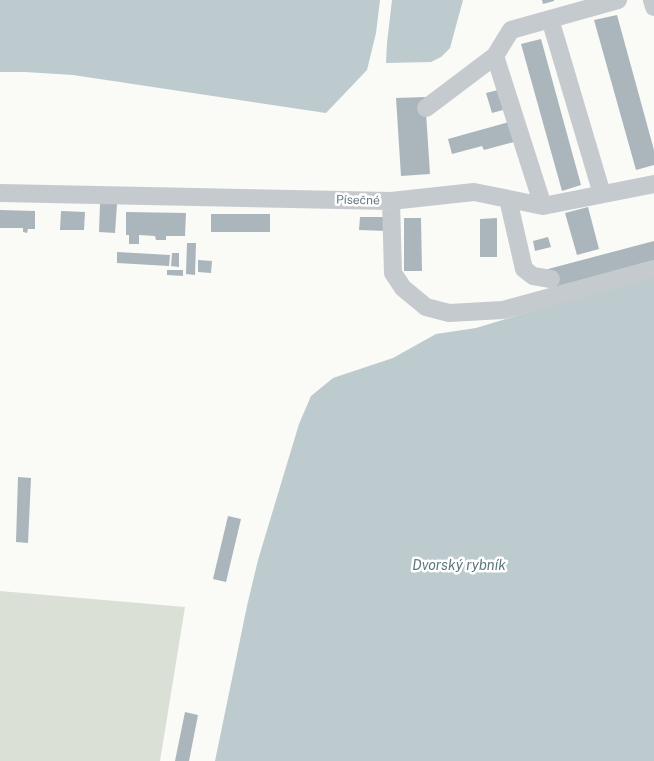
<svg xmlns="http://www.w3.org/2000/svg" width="654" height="761" font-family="'Public Sans',sans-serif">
  <rect width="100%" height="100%" fill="#fafaf7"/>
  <path fill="#dae0d6" d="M0,591l185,16 -25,154h-160z"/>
  <path fill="#bdcace" d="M0,0h380l-4,33 -9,37 -41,43 -253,-38 -48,-3h-25z
    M392,0h71l-13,48 -9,9 -10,5 -45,1 1,-20z
    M654,274v487h-439l32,-155 11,-46 41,-136 12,-28 22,-18 60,-20 43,-24 40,-6z"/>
  <path fill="#abb5bc" d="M542,0h12v1l-11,3z
    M617,15l37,135v15l-18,5 -42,-150z
    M541,39l40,146 -19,6 -41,-147z
    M498,90l5,20 -11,3 -6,-20z
    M425,97l5,77 -29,2 -5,-78z
    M509,122l5,20 -30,8 -2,-4 -30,8 -4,-15z
    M100,204h17l-2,29 -16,-1z
    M588,207l11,42 -22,6 -12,-42z
    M0,210l35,1v18h-7l-1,4 -4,-1v-4h-23z
    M61,211l24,1 -1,18h-24z
    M126,212l60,1 -1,23h-19v4h-10l-1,-4 -16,-1v9h-10v-9h-3z
    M211,214h59v18h-59z
    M360,217h27v14l-28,-1z
    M404,218h17l1,53h-18z
    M497,218v39h-17v-38z
    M548,237l3,10 -16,4 -2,-10z
    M654,241v23l-100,27 -6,-22z
    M187,243h9l-1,32 -9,-1z
    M117,252l53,3 -1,11 -52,-3z
    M172,253h7v14l-8,-1z
    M198,260l14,1 -1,12 -13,-1z
    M167,270h16v6l-16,-1z
    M18,477l13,1 -3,65 -12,-1z
    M228,516l13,3 -15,63 -13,-3z
    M185,712l13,3 -9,46h-14z"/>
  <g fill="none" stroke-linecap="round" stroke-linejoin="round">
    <path stroke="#c5cace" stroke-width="18" d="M652,0l2,7
      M550,19l52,175
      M426,108l69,-52
      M0,193l391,8 2,72 10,15 23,19 23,6 54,-3 151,-41
      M508,199l16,70 9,7 18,3
      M391,201l83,-9 69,14 111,-22
      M543,206l-48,-150 16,-26 107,-30"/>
  </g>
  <g text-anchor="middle" stroke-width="5" stroke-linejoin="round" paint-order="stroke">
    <g font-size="12" fill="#617786" stroke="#fff">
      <text transform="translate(358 200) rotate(1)" y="4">Písečné</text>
    </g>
    <g font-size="14" font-style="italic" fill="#5d777e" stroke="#fff">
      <text x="459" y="570">Dvorský rybník</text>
    </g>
  </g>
</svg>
